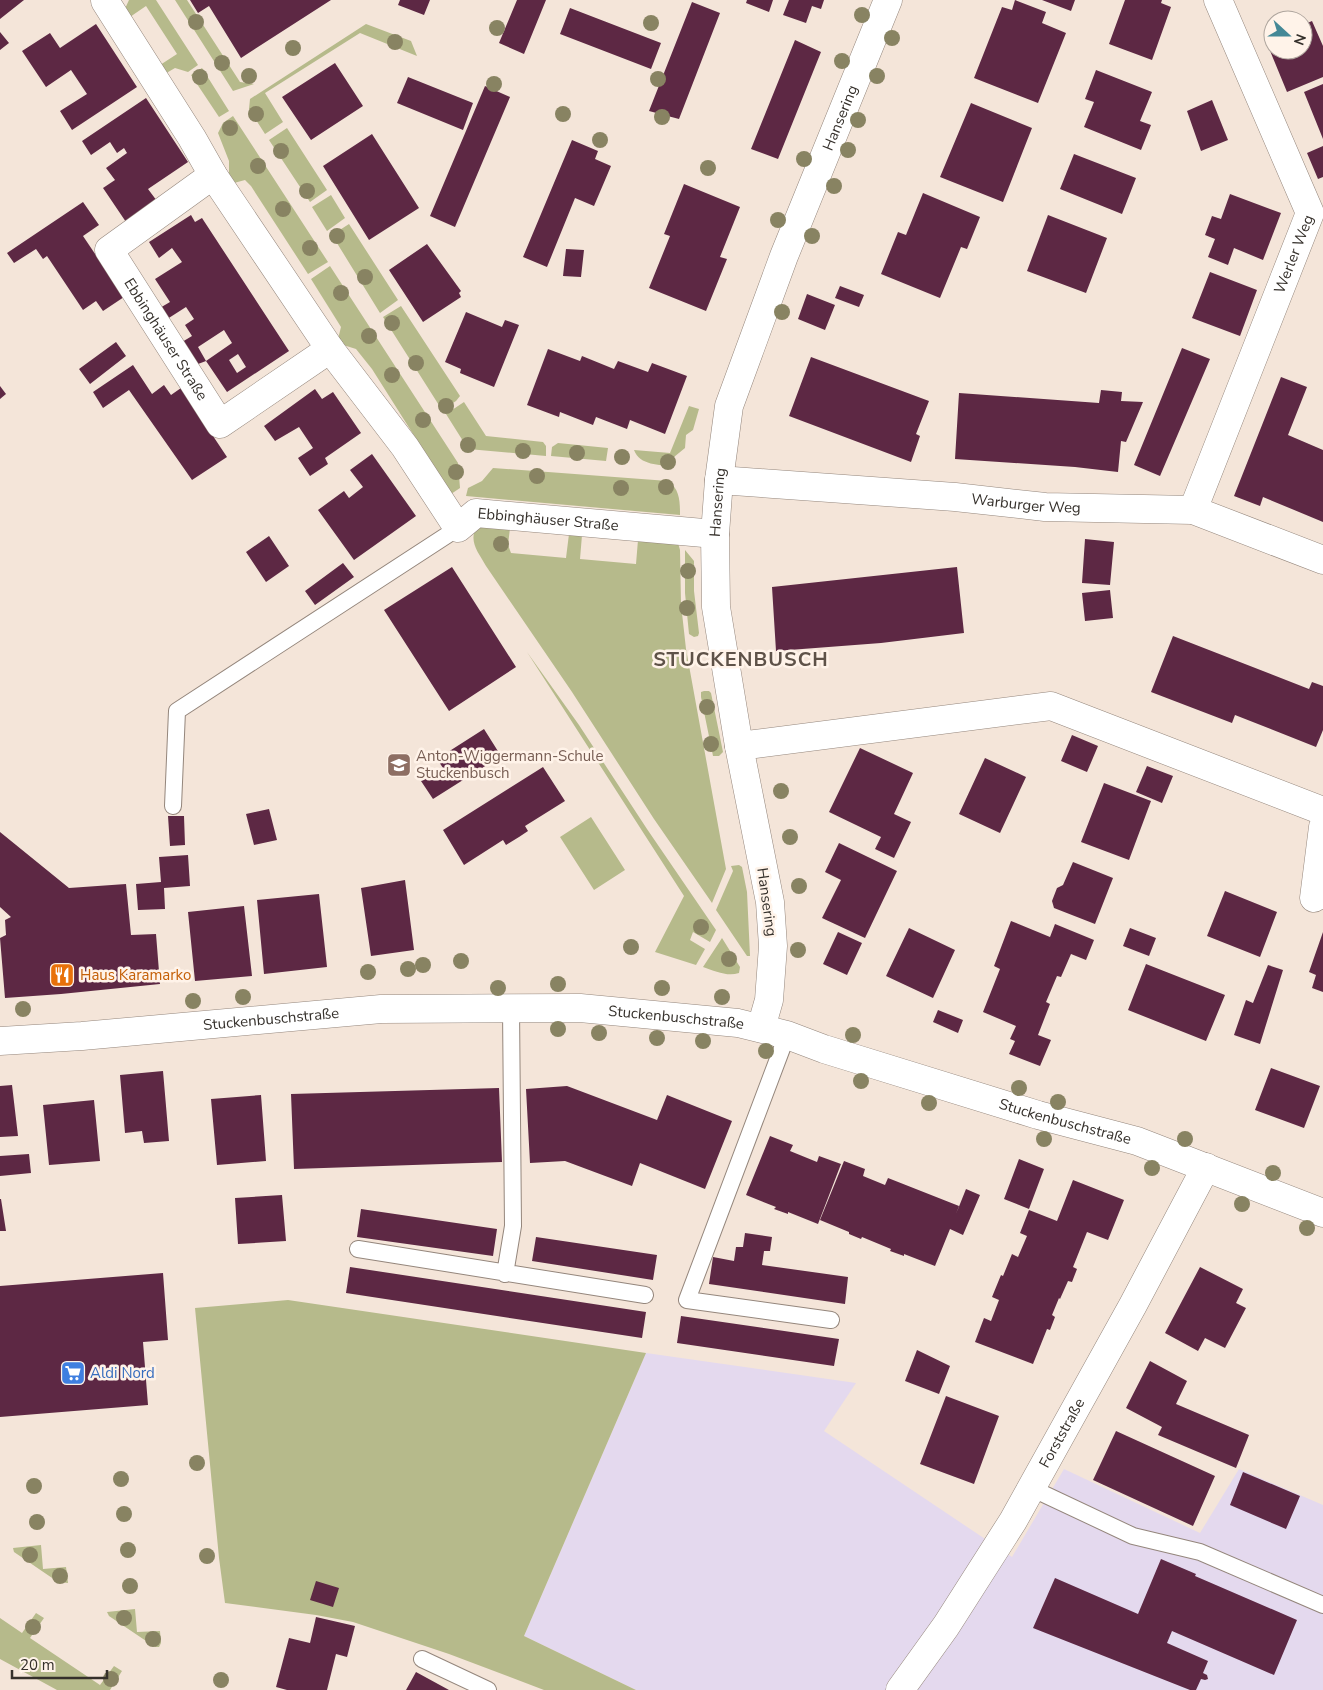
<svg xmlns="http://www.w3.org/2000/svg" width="1323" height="1690" font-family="'Nunito Sans',sans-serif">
  <rect width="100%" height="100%" fill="#f4e5d9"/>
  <path fill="#e4d9ee" d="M646,1353l210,30 -32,48 188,126 52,-88 136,64 39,-64 84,36v185h-687l-112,-54z"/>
  <path fill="#b6ba8b" d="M129,0h27l42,65 -10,7 -13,-4 -12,7 -6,-8 20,-13 -31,-48 -19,13 -4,-6z
    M175,0h12l53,82 14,2 -21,7z
    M366,24l45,17 6,15 -57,-23 -95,60 18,29 -18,12 -16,-25 1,-10z
    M202,68l27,43 -10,6 -28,-42z
    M233,116l95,146 -20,12 -57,-88 -6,-6 -11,3 -5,-7v-15l-11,-28 5,-10z
    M287,128l40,62 -17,12 -41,-62z
    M331,195l14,23 -18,13 -15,-24z
    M349,224l49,76 -18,13 -48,-78z
    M330,266l128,197 2,25 -9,6 -79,-125 -16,-20 -19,-6 4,-16 -30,-48z
    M401,306l59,90 -4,5 -14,9 -59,-93z
    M464,402l22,34 57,6 3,4v10l-78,-7 -22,-35z
    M689,406l10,3 -6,21 -7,5 -1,13 -11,9v10c-15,-3 -34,-1 -40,-17l36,3z
    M558,443l50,5 -2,13 -55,-5 1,-9z
    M493,468l175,13c12,8 12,21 12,34l-214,-19 2,-8 14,-7z
    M477,526l33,2 -2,17 3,8 55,5 3,-24 13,1 -2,24 56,5 2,-24 40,3 2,7 1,54 5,45 40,220 -14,34 -58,-84 -82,-127 -86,-126c-8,-14 -18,-25 -9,-40z
    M685,550l9,11v30l5,42 -1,3 -4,1 -5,-3 -4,-41z
    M527,652l52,73 68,104 69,101 -6,12 -17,-10 -3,8 15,9 -9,16 -41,-13 29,-56z
    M704,691h5l2,2 12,59 -4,4h-6l-12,-59v-5z
    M591,817l34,53 -31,20 -34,-53z
    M739,865l3,2 5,25 3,64h-3l-31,-46 17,-39 -2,-5z
    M722,938l18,29 -1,6c-12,4 -24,-2 -36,-6z
    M288,1300l358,53 -122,283 112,54h-92l-95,-36 -96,-32 -37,-7 -91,-12 -6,-45 -24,-250z
    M41,1545l2,24 23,-2 2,16 -10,-1 -44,-30 -1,-4z
    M135,1609l2,23 23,-1 1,12 -2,4h-4l-46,-31 -2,-4z
    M36,1613l8,5 -14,20 70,47 14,-19 8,5 -12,19h-53l-57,-31v-41l22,15z"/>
  <path fill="#5d2844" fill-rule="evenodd" d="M0,0h24l-24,19z
    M190,0h141l-90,58 -32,-52 -11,7z
    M400,0h30l-6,15 -26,-10z
    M517,0h29l-22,54 -25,-11z
    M747,0h26l-4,12 -23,-9z
    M789,0h35l-3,9 -9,-3 -6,17 -23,-8z
    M1015,0l31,12 -4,11 24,10 -28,70 -64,-25 28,-71 10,3z
    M1042,0h33l-4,11z
    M1125,0h37l-1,3 10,4 -19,53 -43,-16z
    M692,2l28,11 -41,106 -30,-8z
    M570,8l91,35 -10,26 -91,-35z
    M1312,21l11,25v31l-36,15 -21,-51 7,-3v12h30v-25z
    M96,24l41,63 -65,43 -12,-19 27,-17 -16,-24 -25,17 -24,-36 28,-18 10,15z
    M0,32l9,11 -9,7z
    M795,40l26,12 -43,107 -27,-10z
    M335,63l28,43 -52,34 -29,-43z
    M1096,70l56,22 -12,29 11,4 -10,25 -57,-23 10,-25 -9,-3z
    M408,77l65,26 -10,27 -66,-27z
    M1323,84v55l-19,-47z
    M485,86l25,11 -55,130 -25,-11z
    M146,98l42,64 -40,27 9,12 -31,21 -23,-34 12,-8 -9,-12 21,-15 -3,-5 -7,5 -7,-11 -19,13 -9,-14z
    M1212,100l16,40 -27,11 -14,-40z
    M971,103l61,25 -29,74 -63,-25z
    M372,134l47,74 -50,32 -46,-74z
    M572,140l26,11 -3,8 16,7 -17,40 -19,-8 -28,69 -24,-10z
    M1323,146v31l-5,2 -11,-26z
    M1074,154l62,24 -14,36 -62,-25z
    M684,184l56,23 -20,50 7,2 -21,52 -57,-23 21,-52 -6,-2z
    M923,193l57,24 -13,32 -6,-2 -21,51 -59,-24 17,-42 8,3z
    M1230,194l51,19 -18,47 -29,-12 -6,17 -20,-8 7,-18 -10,-4 7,-19 9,3z
    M83,202l16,23 -16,11 41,61 -21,14 -7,-10 -13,9 -36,-54 -4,3 -7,-10 -22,14 -7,-10z
    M191,215l4,7 7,-4 87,133 -62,41 -21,-31 -8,3 -21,-19 15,-9 -7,-11 9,-6 -8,-12 -25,16 -8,-11 17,-10 -15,-23 27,-17 -10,-14 -13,10 -10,-16zM224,330l8,13 -26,18 -8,-14zM238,354l8,13 -9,6 -8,-13z
    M1048,215l59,23 -21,55 -59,-22z
    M427,244l34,47 -2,2 2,4 -38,25 -34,-52z
    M566,249l18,1 -3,27 -18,-1z
    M1210,272l47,18 -17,46 -48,-18z
    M840,286l24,9 -5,12 -24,-9z
    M807,294l28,11 -10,25 -27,-11z
    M466,312l36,15 3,-7 14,5 -25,62 -34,-14 1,-4 -16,-7z
    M116,342l10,14 -36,28 -11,-15z
    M1182,348l28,11 -50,117 -26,-11z
    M548,349l32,12 2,-5 32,13 4,-8 30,11 4,-9 35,13 -22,58 -35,-14 -3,9 -31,-12 -3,8 -33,-13 -1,5 -32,-12z
    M811,357l118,44 -13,33 4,2 -9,26 -122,-46z
    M133,365l19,29 12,-9 7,10 10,-7 46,69 -35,23 -63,-90 -26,18 -10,-16z
    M1281,377l26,10 -19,48 35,15v72l-60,-25 -3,9 -26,-10z
    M0,386l6,8 -6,5z
    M315,389l7,10 11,-7 28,41 -36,25 3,6 -18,12 -12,-18 15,-10 -14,-21 -24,14 -11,-15z
    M1101,390l21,2 -1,9 22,1 -17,40 -5,-1 -3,31 -43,-5 -120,-8 4,-66 140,10z
    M372,454l44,62 -62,44 -36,-50 26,-19 5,7 14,-11 -13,-17z
    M269,536l20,30 -23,16 -20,-30z
    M1085,539l29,3 -4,43 -28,-2z
    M343,563l11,14 -39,28 -10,-14z
    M452,567l64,100 -67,44 -65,-101z
    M957,567l7,66 -83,10 -105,8 -4,-64z
    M1110,590l3,28 -28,3 -3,-28z
    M1173,636l136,53 3,-7 11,4v44l-7,17 -81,-32 -3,8 -81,-31z
    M484,729l17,27 -68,43 -12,-18 22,-13 -6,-9z
    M1072,735l26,11 -11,26 -26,-11z
    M860,748l53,25 -19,41 17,8 -17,36 -19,-9 6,-12 -52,-25z
    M985,758l41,19 -26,56 -41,-19z
    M1147,766l26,10 -11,27 -26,-11z
    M543,767l22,34 -40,25 3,5 -9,6 -13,8 -3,-5 -39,25 -21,-35z
    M1104,783l47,18 -22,59 -48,-18z
    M269,809l8,31 -23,5 -8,-31z
    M168,816h16l1,29 -15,1z
    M0,832l69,56 57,-4 5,51 25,-1 4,50 -99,10 -56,4 -5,-60 6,-3 -1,-15 6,-3 -11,-10z
    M839,843l58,28 -32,67 -43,-20 19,-38 -16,-8z
    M188,855l2,31 -26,2 1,21 -27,1 -2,-26 25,-2 -2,-25z
    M1073,862l40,16 -18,46 -41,-16 -2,-7 5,-13 6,-3z
    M405,880l9,70 -43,6 -10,-68z
    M1225,891l52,21 -17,45 -53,-21z
    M319,894l8,73 -63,7 -7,-74z
    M244,906l8,70 -57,5 -7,-69z
    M1011,921l39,16 5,-13 39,16 -8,20 -15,-6 -10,23 -4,-1 -11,26 4,2 -12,31 13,5 -11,26 -31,-12 6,-13 -5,-2 6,-13 -33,-14 17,-43 -6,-3z
    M909,928l46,22 -22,48 -47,-22z
    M1130,928l26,10 -7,18 -26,-10z
    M838,932l24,11 -15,32 -24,-11z
    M1323,932v60l-11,-4 4,-13 -7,-3z
    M1146,964l79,31 -19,46 -78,-31z
    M1268,965l15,5 -23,74 -26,-9 12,-35 7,3z
    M938,1010l25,10 -5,13 -25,-11z
    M1271,1068l49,18 -16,42 -49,-18z
    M163,1071l6,70 -25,2 -2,-12 -17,2 -5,-58z
    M12,1085l6,51 -18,1v-51z
    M567,1086l90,34 10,-25 65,26 -27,68 -65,-26 -8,23 -67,-25 -35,2 -4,-74z
    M499,1088l3,74 -208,7 -3,-75z
    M261,1095l5,66 -49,4 -6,-66z
    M94,1100l6,61 -51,4 -6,-60z
    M770,1136l23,9 -3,6 27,11 2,-6 22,8 -23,60 -30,-12v2l-14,-5 2,-2 -30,-12z
    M29,1154l2,19 -31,3v-20z
    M1019,1159l25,10 -15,40 -25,-10z
    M844,1161l21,8 -2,7 22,9 3,-7 71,28 -3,8 10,-25 14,6 -17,40 -13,-6 -15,37 -31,-12v2l-14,-5 1,-2 -29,-12 -1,2 -12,-5v-2l-29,-12z
    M1073,1180l51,20 -16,40 -21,-8 -14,35 4,2 -5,13 -4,-1 -8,18 -1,-1 -7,17 3,2 -5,13 -3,-1 -14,35 -58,-22 9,-24 7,3 8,-21 -7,-3 9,-22 2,1 9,-22 6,3 9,-21 -7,-3 9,-23 28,11z
    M282,1195l4,46 -48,3 -3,-46z
    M0,1199h1l5,32h-6z
    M361,1209l136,20 -4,27 -136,-19z
    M745,1233l27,4 -2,14h-6l-2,14 86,12 -3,27 -136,-20 4,-27 21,4 2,-14h7z
    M536,1237l121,18 -4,25 -121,-19z
    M350,1267l296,45 -4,26 -296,-45z
    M1200,1267l43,22 -7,14 10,5 -21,40 -20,-10 -7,13 -33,-18z
    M163,1273l5,67 -25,2 5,63 -148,12v-131z
    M681,1316l158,23 -5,27 -157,-23z
    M917,1350l33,16 -11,28 -34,-13z
    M1150,1361l37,20 -11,23 73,31 -13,33 -78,-33 4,-8 -36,-19z
    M946,1396l53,20 -25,68 -54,-20z
    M1116,1431l99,45 -22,50 -100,-46z
    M1243,1472l57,24 -14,33 -56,-24z
    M1161,1559l35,15 -1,2 102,44 -23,55 -102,-44 -5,12 41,18 -5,12 4,2 1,4 -3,1 -4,-1 -5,11h-6l-157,-62 22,-50 83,36z
    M316,1581l23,7 -6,19 -23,-7z
    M316,1617l39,9 -8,31 -11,-3 -9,36h-40l-11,-3 13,-49 21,5z
    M416,1672l33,18h-43z"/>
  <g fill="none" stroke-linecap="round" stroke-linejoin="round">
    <defs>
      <path id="lane" d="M173,806l4,-95 281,-183
        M787,1035l-100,265 144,20
        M358,1249l287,46
        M505,1274l8,-48 -2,-218
        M1031,1488l102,48 67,16 123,53
        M422,1659l66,31"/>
      <g id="street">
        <path id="s1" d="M106,0l-1,1 87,137 21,37 117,174 75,98 53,81 18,-15 239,21"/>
        <path id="s2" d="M213,175l-104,75 111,174 110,-75"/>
        <path id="s3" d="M719,480l236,17 90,10 148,3 130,50"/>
        <path id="s4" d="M1193,510l117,-297 -92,-213"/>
        <path d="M739,746l312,-40 272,105"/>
        <path d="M1314,898l9,-71"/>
        <path id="s5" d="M761,1028l8,-28 4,-54 -3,-44 -31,-156 -23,-139 -1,-73 4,-54 10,-74 55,-150 104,-256"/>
        <path id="s6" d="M0,1041l82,-5 299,-27 199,-1 158,15 49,12 37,14 214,66 99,26 186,72"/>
        <path id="s7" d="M900,1690l46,-64 67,-105 120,-216 73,-138"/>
      </g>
    </defs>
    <use href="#lane" stroke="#94867c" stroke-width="18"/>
    <use href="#street" stroke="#94867c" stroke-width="29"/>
    <use href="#lane" stroke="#fff" stroke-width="16"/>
    <use href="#street" stroke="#fff" stroke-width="28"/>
  </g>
  <g fill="#888362">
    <circle cx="862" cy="15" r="8"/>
    <circle cx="196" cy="22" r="8"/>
    <circle cx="651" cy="23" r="8"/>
    <circle cx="497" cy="28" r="8"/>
    <circle cx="892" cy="38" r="8"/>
    <circle cx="395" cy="42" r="8"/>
    <circle cx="293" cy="48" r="8"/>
    <circle cx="842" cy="61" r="8"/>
    <circle cx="222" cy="63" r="8"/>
    <circle cx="249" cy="76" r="8"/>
    <circle cx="877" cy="76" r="8"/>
    <circle cx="200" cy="77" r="8"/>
    <circle cx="658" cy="79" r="8"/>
    <circle cx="494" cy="84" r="8"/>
    <circle cx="256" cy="114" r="8"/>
    <circle cx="563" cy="114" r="8"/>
    <circle cx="662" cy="117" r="8"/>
    <circle cx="858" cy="120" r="8"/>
    <circle cx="230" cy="128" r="8"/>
    <circle cx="600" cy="140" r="8"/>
    <circle cx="848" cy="150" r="8"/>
    <circle cx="281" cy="151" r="8"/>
    <circle cx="804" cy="159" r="8"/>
    <circle cx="258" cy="166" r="8"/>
    <circle cx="708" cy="168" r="8"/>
    <circle cx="834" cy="186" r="8"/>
    <circle cx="307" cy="191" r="8"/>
    <circle cx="283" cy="209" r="8"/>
    <circle cx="778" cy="220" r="8"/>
    <circle cx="337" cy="236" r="8"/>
    <circle cx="812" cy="236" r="8"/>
    <circle cx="310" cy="248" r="8"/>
    <circle cx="365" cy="277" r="8"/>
    <circle cx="341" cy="293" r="8"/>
    <circle cx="782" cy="312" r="8"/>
    <circle cx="392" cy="323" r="8"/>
    <circle cx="369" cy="336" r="8"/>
    <circle cx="416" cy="363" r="8"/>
    <circle cx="392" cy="375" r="8"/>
    <circle cx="446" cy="406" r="8"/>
    <circle cx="423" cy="420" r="8"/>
    <circle cx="468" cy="445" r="8"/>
    <circle cx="523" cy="451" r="8"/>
    <circle cx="577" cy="453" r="8"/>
    <circle cx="622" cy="457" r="8"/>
    <circle cx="668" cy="462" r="8"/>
    <circle cx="456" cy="472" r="8"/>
    <circle cx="537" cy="476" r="8"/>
    <circle cx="666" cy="487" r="8"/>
    <circle cx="621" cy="488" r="8"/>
    <circle cx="501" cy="544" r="8"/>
    <circle cx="688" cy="571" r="8"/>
    <circle cx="687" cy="608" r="8"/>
    <circle cx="707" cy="707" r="8"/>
    <circle cx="711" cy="744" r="8"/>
    <circle cx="781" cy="791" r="8"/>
    <circle cx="790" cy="837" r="8"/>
    <circle cx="799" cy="886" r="8"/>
    <circle cx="701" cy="927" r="8"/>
    <circle cx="631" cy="947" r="8"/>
    <circle cx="798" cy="950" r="8"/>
    <circle cx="729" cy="959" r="8"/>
    <circle cx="461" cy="961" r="8"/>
    <circle cx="423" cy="965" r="8"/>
    <circle cx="408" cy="969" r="8"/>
    <circle cx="368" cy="972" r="8"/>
    <circle cx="558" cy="984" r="8"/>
    <circle cx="498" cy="988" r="8"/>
    <circle cx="662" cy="988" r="8"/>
    <circle cx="243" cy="997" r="8"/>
    <circle cx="722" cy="997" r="8"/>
    <circle cx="193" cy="1001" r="8"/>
    <circle cx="23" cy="1009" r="8"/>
    <circle cx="558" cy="1029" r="8"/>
    <circle cx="599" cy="1033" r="8"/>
    <circle cx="853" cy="1035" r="8"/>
    <circle cx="657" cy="1038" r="8"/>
    <circle cx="703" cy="1041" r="8"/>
    <circle cx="766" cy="1051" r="8"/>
    <circle cx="861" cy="1081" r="8"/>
    <circle cx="1019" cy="1088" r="8"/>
    <circle cx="1058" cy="1102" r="8"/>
    <circle cx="929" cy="1103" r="8"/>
    <circle cx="1044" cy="1139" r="8"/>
    <circle cx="1185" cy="1139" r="8"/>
    <circle cx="1152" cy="1168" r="8"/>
    <circle cx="1273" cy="1173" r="8"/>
    <circle cx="1242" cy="1204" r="8"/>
    <circle cx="1307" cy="1228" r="8"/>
    <circle cx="197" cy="1463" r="8"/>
    <circle cx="121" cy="1479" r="8"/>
    <circle cx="34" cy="1486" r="8"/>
    <circle cx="124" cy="1514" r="8"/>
    <circle cx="37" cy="1522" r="8"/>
    <circle cx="128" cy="1550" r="8"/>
    <circle cx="30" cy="1555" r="8"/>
    <circle cx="207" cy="1556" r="8"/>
    <circle cx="60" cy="1576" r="8"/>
    <circle cx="130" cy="1586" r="8"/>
    <circle cx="124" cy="1618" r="8"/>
    <circle cx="33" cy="1627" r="8"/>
    <circle cx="153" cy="1639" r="8"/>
    <circle cx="111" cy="1679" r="8"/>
    <circle cx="221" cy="1680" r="8"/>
  </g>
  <defs>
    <symbol id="school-square" viewBox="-11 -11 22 22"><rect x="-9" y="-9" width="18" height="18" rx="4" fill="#8d6e63" stroke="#fff3e9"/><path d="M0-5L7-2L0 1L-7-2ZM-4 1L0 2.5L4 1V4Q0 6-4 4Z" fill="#fff"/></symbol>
    <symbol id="restaurant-square" viewBox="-11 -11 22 22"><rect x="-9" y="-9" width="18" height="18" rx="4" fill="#e8710a" stroke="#fff3e9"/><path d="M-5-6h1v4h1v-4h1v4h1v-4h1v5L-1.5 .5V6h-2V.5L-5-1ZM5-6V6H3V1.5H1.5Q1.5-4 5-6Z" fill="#fff"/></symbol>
    <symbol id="supermarket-square" viewBox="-11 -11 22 22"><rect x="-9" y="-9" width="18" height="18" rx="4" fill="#3f7fe0" stroke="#fff3e9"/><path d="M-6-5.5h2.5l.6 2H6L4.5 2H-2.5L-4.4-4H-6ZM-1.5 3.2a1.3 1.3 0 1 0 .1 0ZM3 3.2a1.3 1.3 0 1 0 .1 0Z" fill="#fff"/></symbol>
  </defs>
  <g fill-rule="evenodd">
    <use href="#school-square" x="385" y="751" width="28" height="28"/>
    <use href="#restaurant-square" x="48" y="961" width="28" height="28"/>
    <use href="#supermarket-square" x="59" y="1359" width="28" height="28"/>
  </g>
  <g text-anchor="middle" stroke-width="5" stroke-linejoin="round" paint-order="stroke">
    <g font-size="15" fill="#35302b" stroke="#fff3e9">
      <text dy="5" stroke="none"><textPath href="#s5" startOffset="938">Hansering</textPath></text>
      <text dy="5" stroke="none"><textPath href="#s4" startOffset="275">Werler Weg</textPath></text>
      <text dy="5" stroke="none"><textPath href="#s2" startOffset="234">Ebbinghäuser Straße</textPath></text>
      <text dy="5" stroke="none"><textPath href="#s5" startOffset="532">Hansering</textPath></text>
      <text dy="5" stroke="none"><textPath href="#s3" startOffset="308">Warburger Weg</textPath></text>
      <text dy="5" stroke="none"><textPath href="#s1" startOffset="732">Ebbinghäuser Straße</textPath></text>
      <text transform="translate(767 902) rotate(82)" y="5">Hansering</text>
      <text dy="5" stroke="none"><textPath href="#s6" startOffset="272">Stuckenbuschstraße</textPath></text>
      <text dy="5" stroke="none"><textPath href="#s6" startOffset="678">Stuckenbuschstraße</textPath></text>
      <text dy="5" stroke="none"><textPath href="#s6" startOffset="1082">Stuckenbuschstraße</textPath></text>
      <text dy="5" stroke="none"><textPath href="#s7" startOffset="304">Forststraße</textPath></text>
    </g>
    <g font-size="15" fill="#785e54" stroke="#fff3e9" text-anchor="start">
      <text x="416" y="761">Anton-Wiggermann-Schule<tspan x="416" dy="17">Stuckenbusch</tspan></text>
    </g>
    <g font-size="15" fill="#c56008" stroke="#fff3e9" text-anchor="start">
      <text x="80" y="980">Haus Karamarko</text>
    </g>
    <g font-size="15" fill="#366cbe" stroke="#fff3e9" text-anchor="start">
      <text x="90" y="1378">Aldi Nord</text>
    </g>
    <g font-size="20" font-weight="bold" letter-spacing="1" fill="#5e5248" stroke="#fff3e9">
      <text x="741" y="666">STUCKENBUSCH</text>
    </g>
  </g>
  <g transform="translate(1288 35) rotate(111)"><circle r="24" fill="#fff3e9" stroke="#aea59d"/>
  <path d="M0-4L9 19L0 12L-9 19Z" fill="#448896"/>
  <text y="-8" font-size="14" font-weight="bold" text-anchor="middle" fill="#35302b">N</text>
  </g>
  <path d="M12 1670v8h95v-8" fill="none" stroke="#35302b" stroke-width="2.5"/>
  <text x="20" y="1670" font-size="15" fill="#35302b" stroke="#fff3e9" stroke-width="4" paint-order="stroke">20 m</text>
</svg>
